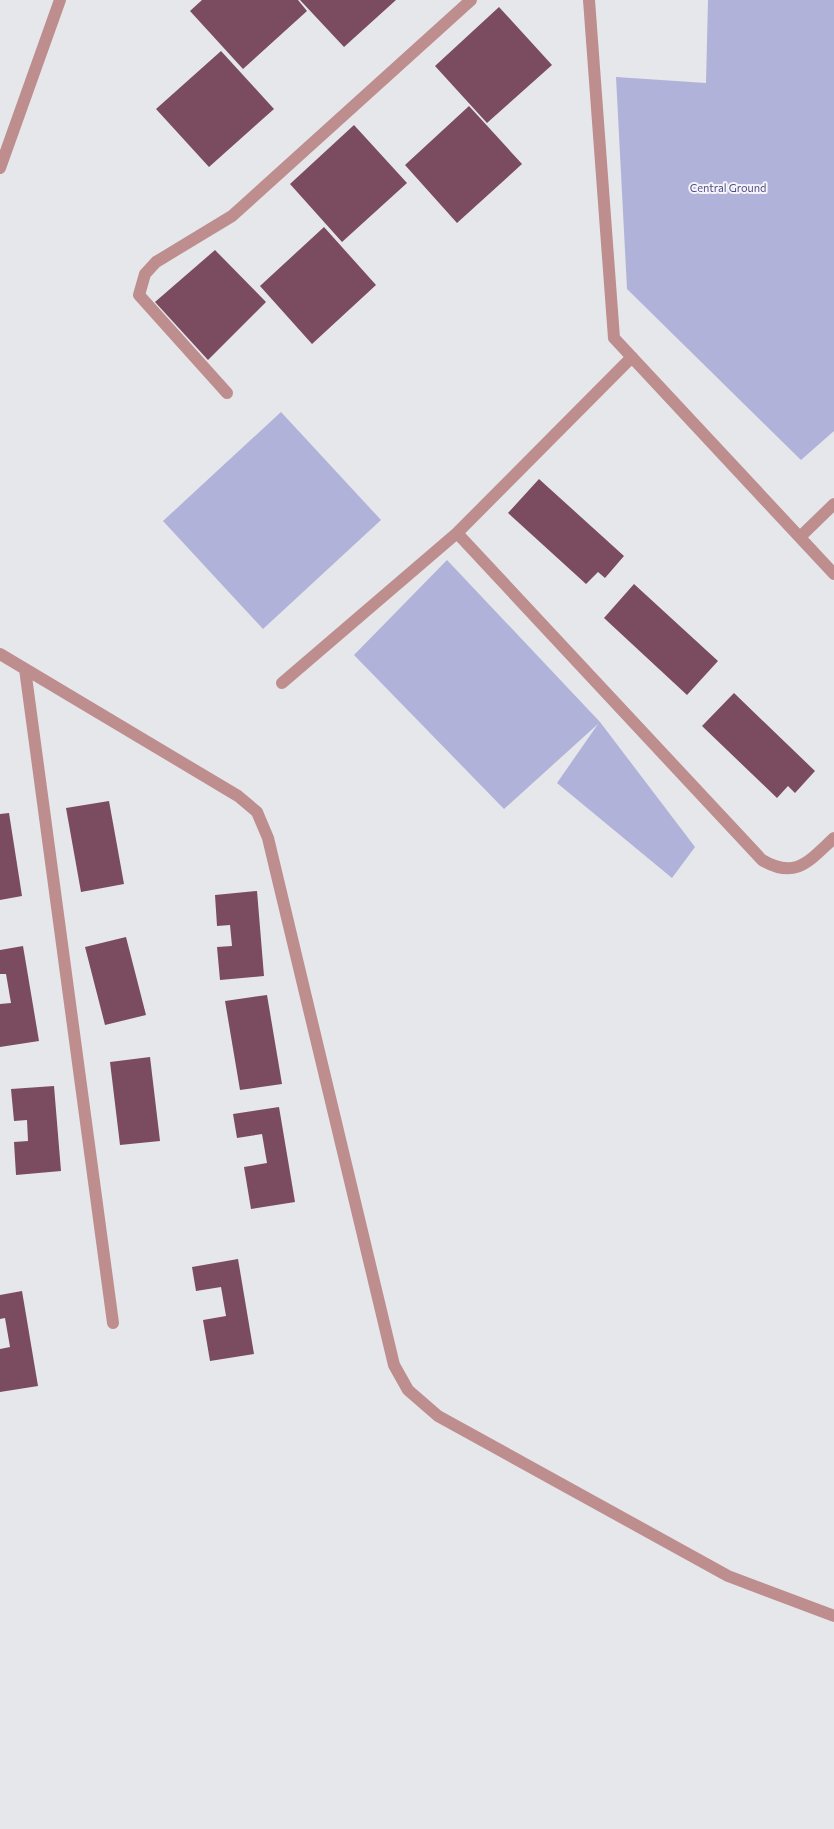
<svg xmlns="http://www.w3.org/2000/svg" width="834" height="1829" font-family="Commissioner,sans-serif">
  <rect width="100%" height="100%" fill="#e6e7eb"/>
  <path fill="#b1b2d9" d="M708,0h126v431l-33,29 -174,-171 -11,-212 90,6z
    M281,412l100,108 -118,109 -100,-108z
    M447,560l153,162 95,125 -23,31 -115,-95 41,-59 -94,85 -150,-154z"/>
  <path fill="#7b4b60" d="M202,0h96l9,11 -64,58 -53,-58z
    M300,0h96l-52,47z
    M499,7l53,58 -65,58 -52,-57z
    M221,51l53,58 -65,58 -53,-58z
    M469,106l53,58 -65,59 -52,-58z
    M354,125l53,58 -65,59 -52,-58z
    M324,227l52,58 -64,59 -52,-58z
    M215,250l51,52 -58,58 -53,-58z
    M539,479l85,77 -19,22 -7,-6 -12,12 -78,-71z
    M634,584l84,77 -31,34 -83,-77z
    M734,693l81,78 -20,22 -7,-7 -11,12 -75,-72z
    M109,801l15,83 -43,8 -15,-84z
    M9,813l13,83 -22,4v-86z
    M257,891l7,85 -44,4 -3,-33 15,-1 -2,-21 -13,1 -2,-31z
    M126,937l20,78 -41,10 -20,-78z
    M23,946l16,95 -39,6v-43l11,-1 -5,-29h-6v-24z
    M267,995l15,89 -42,6 -15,-89z
    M150,1057l10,84 -40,4 -10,-83z
    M54,1086l7,85 -45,4 -2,-33 14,-1 -1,-21 -13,1 -3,-32z
    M279,1107l16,95 -44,7 -7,-42 23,-4 -5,-29 -25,4 -4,-24z
    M238,1259l16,95 -44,7 -7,-41 23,-4 -5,-29 -25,4 -4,-24z
    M22,1291l16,95 -38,6v-43l10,-2 -5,-29 -5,1v-24z"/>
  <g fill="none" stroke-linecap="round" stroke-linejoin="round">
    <path stroke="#be8e8e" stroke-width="12" d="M589,0l25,338 220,236
      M0,168l60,-168
      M632,357l-175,176 305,327c34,20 47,1 72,-22
      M227,393l-88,-98 6,-21 11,-12 76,-46 239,-216
      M800,537l34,-33
      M0,654l238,142 19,16 11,26 126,527 14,25 30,26 290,160 106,40
      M25,669l88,654
      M282,683l175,-150"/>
  </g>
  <g text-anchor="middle" stroke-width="4" stroke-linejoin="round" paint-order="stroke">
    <g font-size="11" fill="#4e4b89" stroke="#f4f4f9">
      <text x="728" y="192">Central Ground</text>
    </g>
  </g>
</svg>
